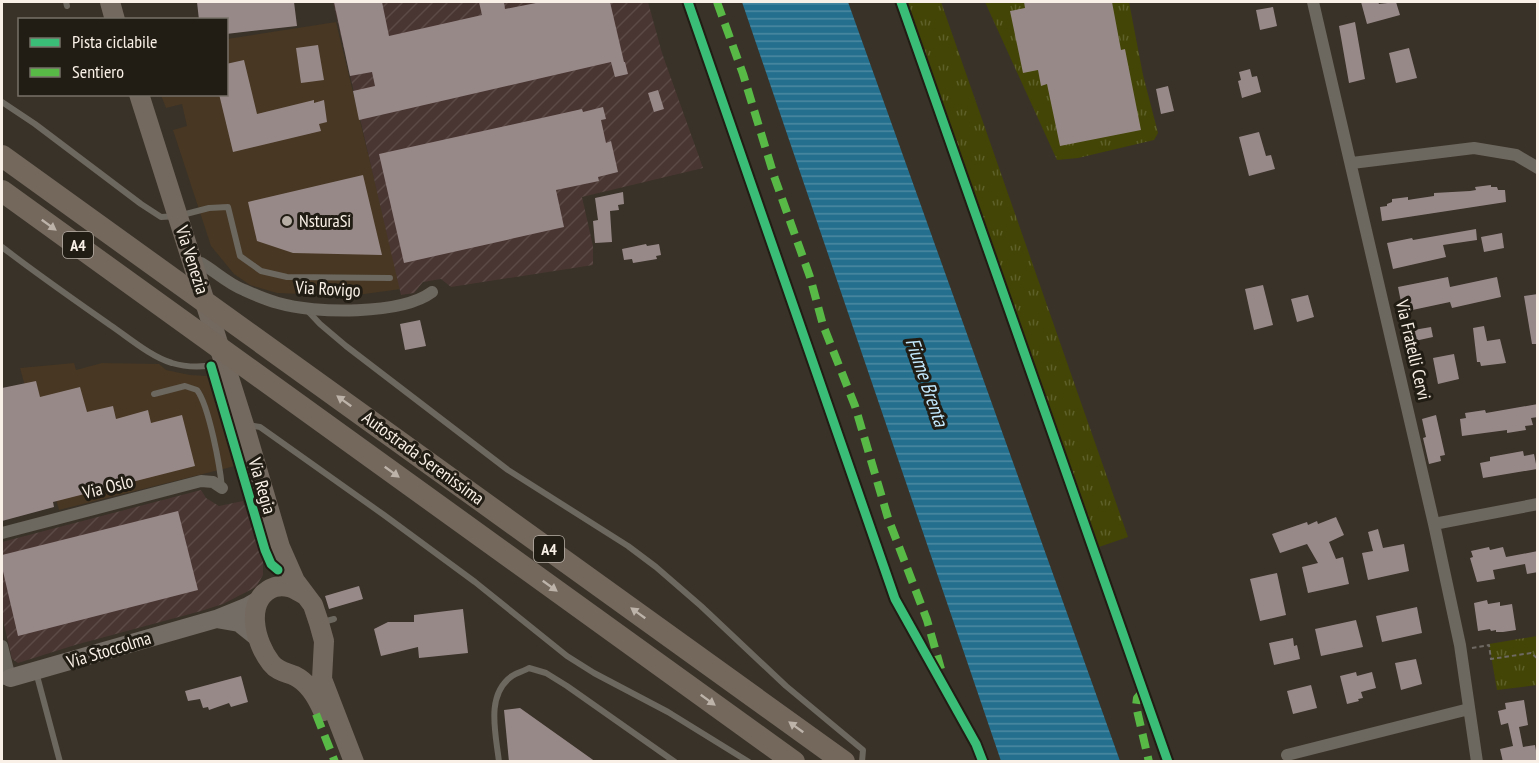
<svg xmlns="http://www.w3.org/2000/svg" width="1539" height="763" font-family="'PT Sans Narrow',sans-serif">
  <defs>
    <pattern id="industrial-furrows" width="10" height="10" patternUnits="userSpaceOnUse" patternTransform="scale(1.5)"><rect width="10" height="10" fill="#493632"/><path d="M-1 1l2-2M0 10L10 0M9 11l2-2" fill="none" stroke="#5b4a46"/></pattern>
    <pattern id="grass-tufts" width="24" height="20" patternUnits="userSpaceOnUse" patternTransform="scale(1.5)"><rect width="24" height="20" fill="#424505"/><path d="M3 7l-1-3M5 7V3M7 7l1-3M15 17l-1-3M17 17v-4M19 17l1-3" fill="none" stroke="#5e6029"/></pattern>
    <pattern id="water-rules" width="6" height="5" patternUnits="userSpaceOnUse" patternTransform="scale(1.5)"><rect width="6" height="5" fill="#236f8d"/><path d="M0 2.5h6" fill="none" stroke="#4f8ba2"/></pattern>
  </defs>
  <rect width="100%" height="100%" fill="#393228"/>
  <path fill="#473723" d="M336,22l65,267 -51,7 -73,-3 -27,-8 -16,-11 -23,-28 -38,-116 14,-4 -5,-22 -16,4 -5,-13 65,-1 1,-55z
    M74,363l2,7 26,-7 57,1 7,6 24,5 17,1 28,90 -176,44 -39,-142z"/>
  <path fill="url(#industrial-furrows)" d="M333,2h315l14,51 41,115 -121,29 11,49v19l-142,22 -10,-8 -18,3 -9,11 -13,2z
    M201,490l5,8 13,8 24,-5 20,58v16l-7,12 -33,17 -22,7 -126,34 -57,18 -6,-4 -10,-43v-74z"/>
  <path fill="url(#grass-tufts)" d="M901,2h40l187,535 -35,12z
    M985,2h144l14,73 15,58 -4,7 -76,18 -21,2z
    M1537,636v49l-40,5 -8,-46z"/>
  <path fill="url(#water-rules)" d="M742,2h106l272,759h-119z"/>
  <path fill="#988989" d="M197,2h97l3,24 -71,8v-14h-27z
    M334,2h48l7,34 93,-21 -3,-13h25l1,7 36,-7h69l14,60h1l3,12 -13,3 -4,-15 -252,58 -6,-29 22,-5 -3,-14 -22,4z
    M1024,2h88l9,48 4,-1 16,81 -81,16 -13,-62 -6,2 -3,-16 -15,3 -13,-62 15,-3z
    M1361,2h17l1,2 17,-2 4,13 -33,9z
    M1273,7l4,19 -17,4 -4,-20z
    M1355,22l10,57 -16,4 -10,-57z
    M318,45l6,35 -23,3 -5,-35z
    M1409,48l8,30 -21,5 -7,-30z
    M244,60l13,54 57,-14v3l10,-3 3,22 -8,2 2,7 -88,21 -14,-58h7v-30z
    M1250,69l2,8 5,-1 4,16 -19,6 -4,-17 3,-1 -2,-8z
    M1168,86l6,25 -13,3 -5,-25z
    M658,90l6,19 -10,3 -6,-19z
    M603,107l3,12 -5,1 5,23 5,-2 7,31 -20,5 1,4 -43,9 8,37 -160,36 -25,-109 203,-45 1,3z
    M1259,132l7,24 5,-1 4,14 -26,7 -10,-39z
    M363,175l19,80 -89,-2 -36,-12 -9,-39z
    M1491,185v2h6l1,3h7l1,12 -124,19 -2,-14 7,-1v-2l5,-2v-3l16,-2v3l6,-1 20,-3v-3l36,-2 6,-1 -1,-3z
    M623,192l1,12 -6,1 1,5 -9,1 2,31 -17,1 -2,-22 5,-1 -3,-22z
    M1476,229l1,11 -34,5 3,12 -53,12 -6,-26 25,-5 1,2z
    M1502,233l2,15 -20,4 -3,-15z
    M646,244l1,2 12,-2 2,11 -5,1 1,3 -24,4 -1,-4 -8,1 -2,-11z
    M1448,277l2,10 47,-10 4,20 -49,11 -2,-6 -47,10 -5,-25z
    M1263,285l10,40 -19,5 -9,-41z
    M1538,294v50h-6l-8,-48z
    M1308,295l6,22 -17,5 -6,-23z
    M420,320l6,26 -21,4 -5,-26z
    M1484,326l3,15 13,-2 6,24 -25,3 -1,-4h-3l-4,-34z
    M1431,327l2,10 -23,5 -2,-11z
    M1454,354l5,25 -21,5 -5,-26z
    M36,381l4,16 40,-10 7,25 26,-6 3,13 32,-9 3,13 31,-8 13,51 -142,36 1,5 -52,14v-133z
    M1538,404v13l-7,1 2,7 -8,1 1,4 -19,3v-3l-45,6 -2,-17 6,-1 -1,-5 20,-3 1,3z
    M1436,415l9,40 -5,1 1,5 -12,3 -6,-26 3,-1 -4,-18z
    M1523,451l1,5 10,-2 3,15 -54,9 -3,-15 10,-2v-4z
    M178,511l20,79 -180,46 -16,-69v-12z
    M1336,517l8,18 -15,7 7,17 7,-2 6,27 -41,9 -6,-26 16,-4 -11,-19 -27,9 -8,-19 35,-12 1,3 9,-4 1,3z
    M1378,529l5,19 21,-4 5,27 -41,9 -6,-27 11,-2 -5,-19z
    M1489,547l1,3 13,-3 3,10 32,-6v21l-11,2 -2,-10 -32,6 2,9 -18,3 -7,-24 3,-1 -2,-6z
    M1277,573l9,42 -26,6 -10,-42z
    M359,586l4,13 -34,10 -4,-13z
    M1487,600l1,4 12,-2v4l12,-2 4,26 -13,2h-7v-2l-5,1 -1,-2 -12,2 -4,-28z
    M1417,607l5,26 -40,9 -6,-26z
    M463,609l5,44 -49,5 -1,-11 -37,9 -7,-27 14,-7h26v-7z
    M1356,620l7,27 -42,9 -6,-27z
    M1293,638l1,8 3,-1 3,14 -26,6 -5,-22z
    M1416,659l6,25 -21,6 -6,-27z
    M1356,672l1,4 15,-4 4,16 -15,4 2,6 -5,1 1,2 -12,3 -7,-28z
    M241,676l7,26 -17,5 -2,-4 -20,7 -1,-3 -5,1 -3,-9 -12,2 -3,-10z
    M1311,685l6,23 -24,6 -6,-23z
    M1524,700l4,25 -9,2 4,20 12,-2 3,17h-35l-3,-13 13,-3 -5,-23 -7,2 -3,-14 8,-2 -1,-6z
    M520,708l76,54h-87l-5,-52z"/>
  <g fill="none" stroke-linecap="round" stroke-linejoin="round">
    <path stroke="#6e6963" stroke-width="2" stroke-dasharray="4.5 3" stroke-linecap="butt" d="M1472,648l17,-3 2,14 40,-6 7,6"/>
    <path stroke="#6c675f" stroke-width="6" d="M66,2l1,4
      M2,102l33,22 106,80 20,13 17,-1 31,-8 19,-1 12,49 21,15 26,6 103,1
      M2,247c35,27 71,52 108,78 18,12 41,32 62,38 16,5 34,4 50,1
      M305,308l15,16 26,22 162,124 120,76 28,21 45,39 85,80 77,64 -1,12
      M154,394l31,-8 12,4c12,16 23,76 25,98
      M248,425l12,2 124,88 91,67 92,74 27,17 74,39 81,50
      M323,622l11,-3
      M36,672l24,90
      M499,762c-3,-28 -14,-67 13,-86 4,-3 12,-5 17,-8l17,5 21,13 108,76"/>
    <path stroke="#6c675f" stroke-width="12" d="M1313,2l121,522 26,121 17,117
      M1352,163l122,-15 42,7 22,13
      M194,265l7,-2c14,8 27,21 43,27 11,5 23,10 34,13 37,11 123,12 154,-11
      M1434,524l104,-20
      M2,533l199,-52 12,1 9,6
      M2,646l8,32 -5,1
      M1287,755l182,-46"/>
    <path stroke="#746d65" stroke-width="18" d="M216,619l23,4 20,16
      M10,678l206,-59 32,-13 12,-7"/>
    <path stroke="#74695f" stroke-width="20" d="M110,2l5,18
      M139,94l105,331 36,122 15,34 18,24 6,18 5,18 -2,38 32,83
      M305,595c-10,-6 -18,-11 -30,-8 -32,11 -20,56 -4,76 7,9 15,9 24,13 14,7 22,21 28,35"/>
    <path stroke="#74685d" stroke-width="22" d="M2,156l842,606
      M2,191l792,571"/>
    <path stroke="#58b947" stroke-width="8" stroke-dasharray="15 8" stroke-linecap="butt" d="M717,2l26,72 32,105 35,98 13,48 32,81 33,112 39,102 14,49
      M1143,691l-6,7 -1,8 13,56
      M316,714l19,48"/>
    <defs>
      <path id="cycleway" d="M688,2l207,597 81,145 7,18
        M901,2l267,760
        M211,366l54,184 6,14 7,6"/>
    </defs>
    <use href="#cycleway" stroke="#211c14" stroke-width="13"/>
    <use href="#cycleway" stroke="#3abd76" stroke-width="9"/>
  </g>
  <defs><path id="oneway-solid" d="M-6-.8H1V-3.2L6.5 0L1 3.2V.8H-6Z" transform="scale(1.5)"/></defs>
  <g fill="#bdb3a9">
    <use href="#oneway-solid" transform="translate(49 225) rotate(36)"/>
    <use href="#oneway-solid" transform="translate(344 401) rotate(-144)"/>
    <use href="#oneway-solid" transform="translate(392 472) rotate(36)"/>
    <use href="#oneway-solid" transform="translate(550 586) rotate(36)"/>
    <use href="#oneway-solid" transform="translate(638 613) rotate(-144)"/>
    <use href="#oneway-solid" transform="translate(708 700) rotate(36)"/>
    <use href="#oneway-solid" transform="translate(796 727) rotate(-144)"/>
  </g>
  <circle fill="#b6aea4" stroke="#211c14" stroke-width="2" cx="287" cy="221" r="6"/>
  <g text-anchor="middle" stroke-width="6" stroke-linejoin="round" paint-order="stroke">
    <g fill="#211c14" stroke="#b8b1a8" stroke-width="1.5">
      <rect x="63" y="232" width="30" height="26" rx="4.5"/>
      <rect x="534" y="536" width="30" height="26" rx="4.5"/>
    </g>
    <g font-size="16" font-weight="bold" fill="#f9f1e7">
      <text x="78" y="251">A4</text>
      <text x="549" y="555">A4</text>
    </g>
    <g font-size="18" fill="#f9f1e7" stroke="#211c14" text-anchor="start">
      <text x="299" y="227">NsturaSi</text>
    </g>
    <g font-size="18" fill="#f9f1e7" stroke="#211c14">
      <text transform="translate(192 260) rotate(72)" y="6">Via Venezia</text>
      <text transform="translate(328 289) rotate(3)" y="6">Via Rovigo</text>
      <text transform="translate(1413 350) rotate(77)" y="6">Via Fratelli Cervi</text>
      <text transform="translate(423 458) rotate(36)" y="6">Autostrada Serenissima</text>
      <text transform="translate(262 486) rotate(74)" y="6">Via Regia</text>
      <text transform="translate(108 487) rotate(-14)" y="6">Via Oslo</text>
      <text transform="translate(109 650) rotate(-17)" y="6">Via Stoccolma</text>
    </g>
    <g font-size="20" font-style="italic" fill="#c2e9fd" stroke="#211c14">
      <text transform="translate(927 382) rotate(71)" y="7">Fiume Brenta</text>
    </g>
  </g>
  <rect width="1539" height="763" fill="none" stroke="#f9f1e7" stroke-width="6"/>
  <rect x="18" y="18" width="210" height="78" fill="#211c14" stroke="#777168" stroke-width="1.5"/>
  <rect x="30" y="38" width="30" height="9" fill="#3abd76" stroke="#777168" stroke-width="1.5"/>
  <text x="72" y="48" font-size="18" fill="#f9f1e7">Pista ciclabile</text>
  <rect x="30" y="68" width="30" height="9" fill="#58b947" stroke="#777168" stroke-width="1.5"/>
  <text x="72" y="78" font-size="18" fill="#f9f1e7">Sentiero</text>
</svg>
